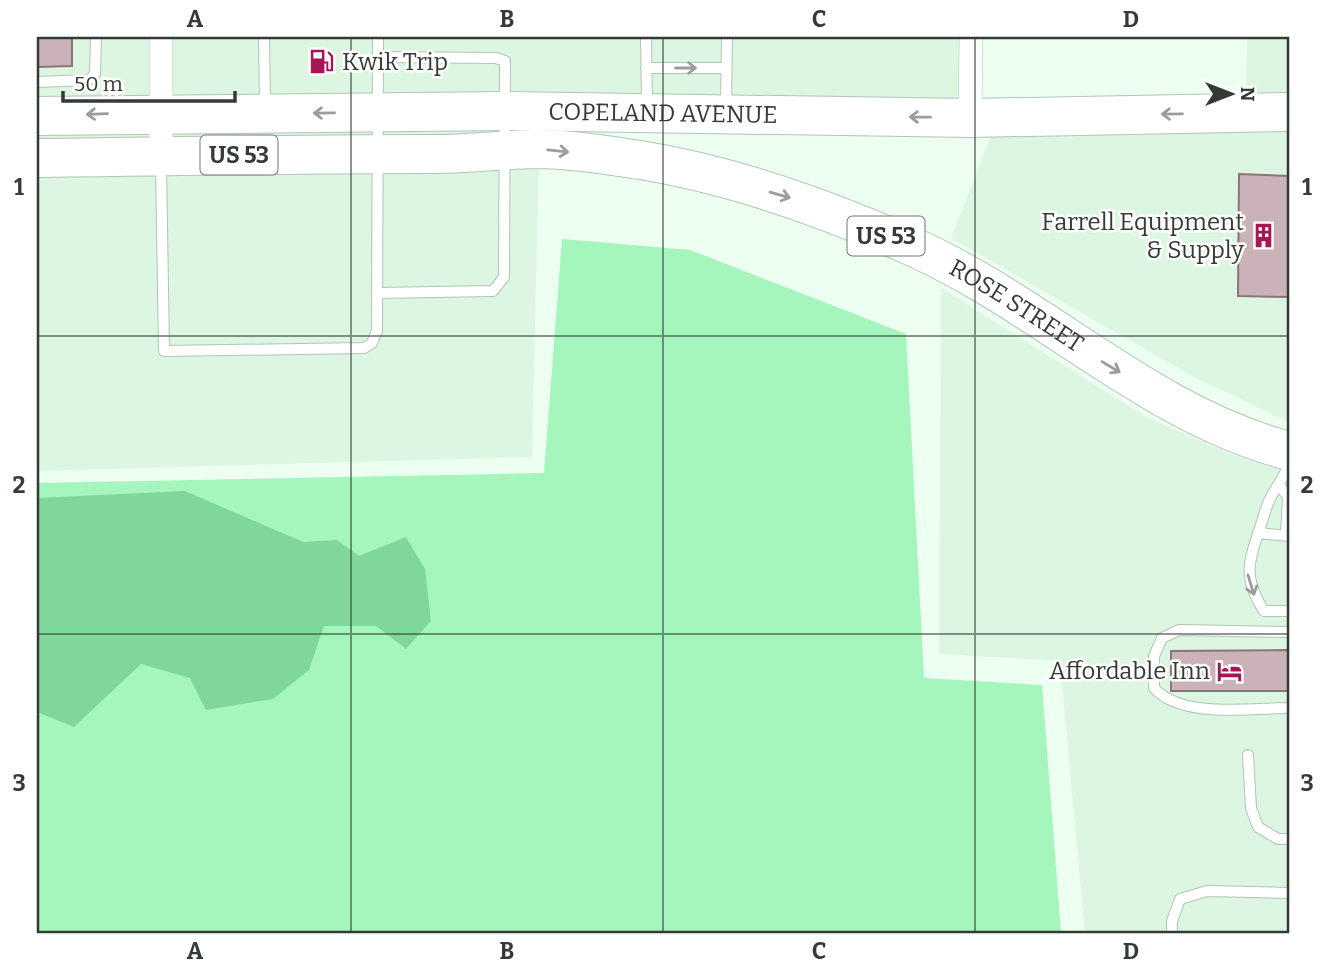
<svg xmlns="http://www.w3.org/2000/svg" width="1326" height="970" font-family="Bitter,serif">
  <rect width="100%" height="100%" fill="#ecfff0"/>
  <path fill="#dcf6e2" d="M37,37h934l-1,81 -430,-10 -8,349 -495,14z
    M1247,37h42v385l-97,-46 -241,-138 47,-120 248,-6z
    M941,288l205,129 84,37 59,19v460h-204l-25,-272 -121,-7z"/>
  <path fill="#a5f6bd" d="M562,239l128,11 216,84 18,344 118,7 19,248h-1024v-450l507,-10z"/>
  <path fill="#7fd79b" d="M185,491l118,51 34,-2 22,16 47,-19 19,32 6,52 -25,28 -30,-23h-52l-15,44 -36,29 -67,11 -16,-32 -49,-14 -67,63 -37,-15v-214z"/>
  <path fill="#cab2b8" stroke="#8b757a" stroke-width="2" d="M37,37h35v29l-35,1z
    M1239,174l50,2v121l-51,-1z
    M1289,650v41h-118v-40z"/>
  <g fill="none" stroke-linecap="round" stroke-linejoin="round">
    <defs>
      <path id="lane" d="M264,37l1,70
        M646,37l1,70
        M646,68h80
        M37,82l52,-2 6,-6 1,-37
        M726,107l1,-70
        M161,163l3,188 200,-3 8,-5 5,-12 1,-294
        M377,293l116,-2 11,-14 1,-216 -9,-3 -118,-1
        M1289,464c-5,14 -12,21 -18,33 -5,9 -8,21 -11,31 -12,35 -17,50 4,83h25
        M1280,486l8,11 -2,38
        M1258,533l31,3
        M1289,632l-110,-2 -17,8 -8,18v32c28,31 96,20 135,20
        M1248,755l3,53 7,19 20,12h11
        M1172,933v-12l8,-22 27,-8 82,2"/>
      <path id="street" d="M161,37v120
        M970,118l1,-81"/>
      <g id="highway">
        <path id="s1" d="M37,116l468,-5 465,7 319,-6"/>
        <path id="s2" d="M37,158c133,-2 265,-4 398,-4 33,0 66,-4 99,-5 34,0 72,6 106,11 94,15 185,48 271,86 131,58 237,168 378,205"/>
      </g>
    </defs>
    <use href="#lane" stroke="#b2c4b6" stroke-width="12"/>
    <use href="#street" stroke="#b2c4b6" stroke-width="24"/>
    <use href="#highway" stroke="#b2c4b6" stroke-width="40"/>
    <use href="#lane" stroke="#fff" stroke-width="10"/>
    <use href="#street" stroke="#fff" stroke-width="23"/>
    <use href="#highway" stroke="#fff" stroke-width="38"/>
  </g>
  <defs><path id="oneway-shaft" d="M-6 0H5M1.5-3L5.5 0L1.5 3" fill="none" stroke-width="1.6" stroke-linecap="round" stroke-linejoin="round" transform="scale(1.75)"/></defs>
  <g stroke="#9a9d9a">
    <use href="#oneway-shaft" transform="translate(686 68)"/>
    <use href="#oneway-shaft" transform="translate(324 113) rotate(179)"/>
    <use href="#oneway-shaft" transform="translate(97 114) rotate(178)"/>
    <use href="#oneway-shaft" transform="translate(1172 114) rotate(179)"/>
    <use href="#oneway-shaft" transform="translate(920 117) rotate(-179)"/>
    <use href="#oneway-shaft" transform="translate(558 151) rotate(6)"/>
    <use href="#oneway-shaft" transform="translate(780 195) rotate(16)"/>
    <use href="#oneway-shaft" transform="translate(1111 367) rotate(31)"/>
    <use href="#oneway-shaft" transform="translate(1251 585) rotate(73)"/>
  </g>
  <path fill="none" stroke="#343b36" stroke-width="2" stroke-opacity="0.55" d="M351,37v896M663,37v896M975,37v896M37,336h1252M37,634h1252"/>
  <defs>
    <symbol id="fuel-bare" viewBox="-9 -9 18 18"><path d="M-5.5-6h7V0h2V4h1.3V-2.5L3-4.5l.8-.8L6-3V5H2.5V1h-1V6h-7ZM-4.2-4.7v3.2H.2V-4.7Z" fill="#a61554" stroke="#fff" stroke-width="2.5" paint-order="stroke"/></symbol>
    <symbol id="building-bare" viewBox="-9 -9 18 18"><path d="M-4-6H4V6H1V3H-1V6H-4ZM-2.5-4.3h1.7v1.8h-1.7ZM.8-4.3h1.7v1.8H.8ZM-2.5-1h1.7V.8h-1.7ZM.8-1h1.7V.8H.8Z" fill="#a61554" stroke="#fff" stroke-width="2.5" paint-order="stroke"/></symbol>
    <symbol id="hotel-bare" viewBox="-9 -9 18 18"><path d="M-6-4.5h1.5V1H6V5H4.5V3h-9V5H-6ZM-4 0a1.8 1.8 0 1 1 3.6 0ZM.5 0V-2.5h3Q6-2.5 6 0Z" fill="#a61554" stroke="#fff" stroke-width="2.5" paint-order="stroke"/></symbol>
  </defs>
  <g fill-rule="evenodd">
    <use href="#fuel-bare" x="304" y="44" width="35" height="35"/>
    <use href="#building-bare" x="1246" y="218" width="35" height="35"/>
    <use href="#hotel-bare" x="1212" y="654" width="35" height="35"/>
  </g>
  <g text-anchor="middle" stroke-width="5" stroke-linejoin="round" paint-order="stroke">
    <g fill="#fff" stroke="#717672" stroke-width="2">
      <rect x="200.5" y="135.5" width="77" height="39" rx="5"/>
      <rect x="847.5" y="216.5" width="77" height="39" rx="5"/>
    </g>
    <g font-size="23" font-weight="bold" fill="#343b36">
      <text x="239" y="163">US 53</text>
      <text x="886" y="244">US 53</text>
    </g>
    <g font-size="24" fill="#343b36" stroke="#fff" text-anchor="end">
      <text x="342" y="70" text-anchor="start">Kwik Trip</text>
      <text x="1244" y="230">Farrell Equipment<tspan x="1244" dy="28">&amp; Supply</tspan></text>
      <text x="1210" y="679">Affordable Inn</text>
    </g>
    <g font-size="24" fill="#343b36" stroke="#fff">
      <text dy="8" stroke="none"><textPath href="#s1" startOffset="626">COPELAND AVENUE</textPath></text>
      <text dy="8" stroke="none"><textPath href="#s2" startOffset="1010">ROSE STREET</textPath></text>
    </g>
  </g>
  <rect width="1326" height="970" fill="none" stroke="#ffffff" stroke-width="77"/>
  <g transform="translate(1231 94) rotate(90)" stroke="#ffffff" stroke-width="5" paint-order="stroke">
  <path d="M0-5L12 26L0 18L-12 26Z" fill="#343b36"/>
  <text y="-10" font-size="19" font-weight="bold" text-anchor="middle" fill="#343b36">N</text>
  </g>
  <path d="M63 91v10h172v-10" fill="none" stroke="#343b36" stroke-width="3.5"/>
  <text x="74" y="91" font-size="21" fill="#343b36" stroke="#ffffff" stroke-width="5" paint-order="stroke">50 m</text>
  <rect x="38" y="38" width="1250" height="894" fill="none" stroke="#343b36" stroke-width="2.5"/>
  <g font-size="23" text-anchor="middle" font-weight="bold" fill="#343b36">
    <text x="195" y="27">A</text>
    <text x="507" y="27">B</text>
    <text x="819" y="27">C</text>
    <text x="1131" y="27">D</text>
    <text x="19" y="195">1</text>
    <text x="1307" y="195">1</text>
    <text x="19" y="493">2</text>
    <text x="1307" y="493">2</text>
    <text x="19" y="791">3</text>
    <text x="1307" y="791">3</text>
    <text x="195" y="959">A</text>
    <text x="507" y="959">B</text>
    <text x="819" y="959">C</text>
    <text x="1131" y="959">D</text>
  </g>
</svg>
